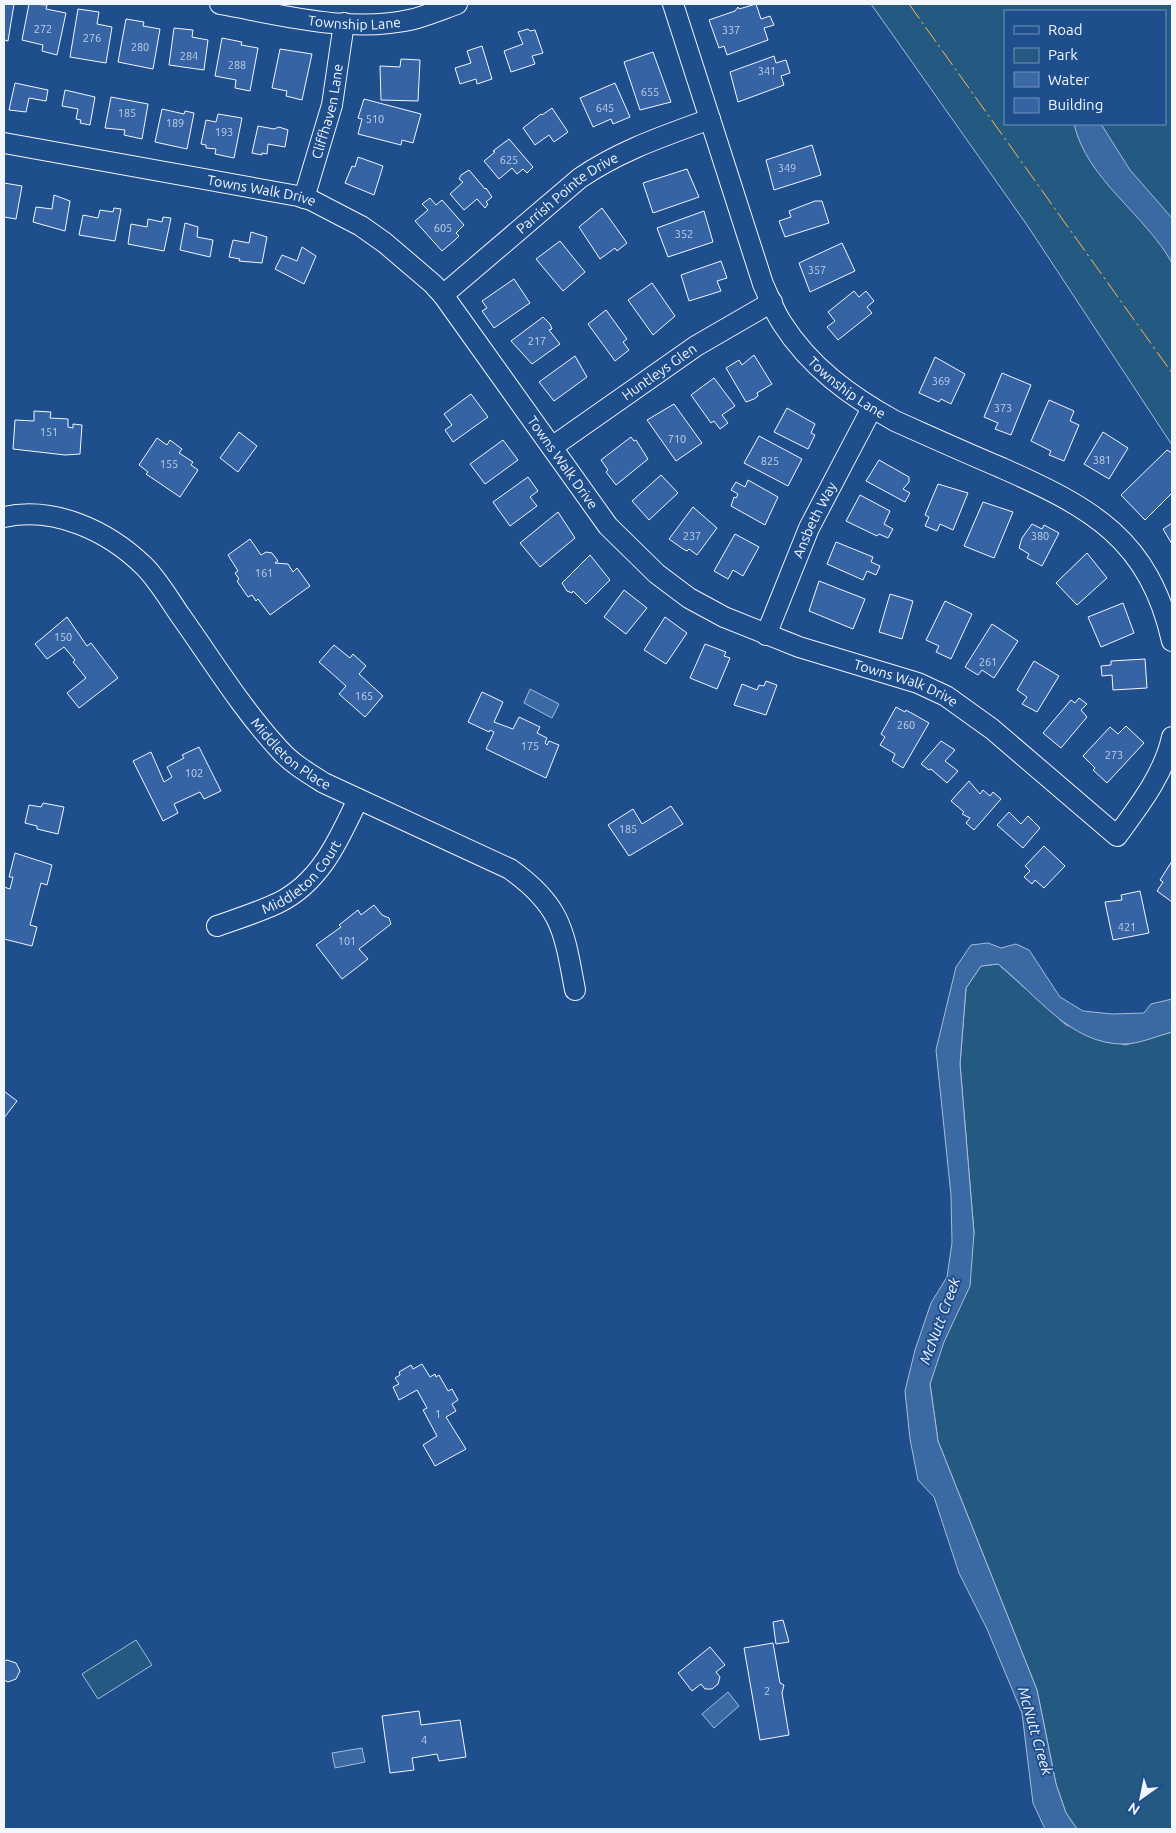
<svg xmlns="http://www.w3.org/2000/svg" width="1176" height="1833" font-family="Ubuntu,sans-serif">
  <rect width="100%" height="100%" fill="#1f4e8c"/>
  <path fill="#245a82" stroke="#a8bbd7" fill-rule="evenodd" d="M871,4h301v441l-145,-220zM1005,11h160v113h-160z
    M998,964l68,61 59,20 47,-13v797h-95l-11,-16 -10,-29 -19,-94 -99,-249 -8,-57 44,-151 -14,-169 6,-76 15,-22z
    M136,1640l16,25 -54,34 -16,-25z"/>
  <path fill="#3b69a3" stroke="#a8bbd7" d="M1074,124h27l29,46 42,48v45c-27,-49 -85,-83 -98,-139z
    M530,689l29,15 -7,14 -28,-15z
    M988,943l13,5 15,-4 13,6 31,47 23,14 29,3 32,-1 7,-9 21,-5v33c-15,4 -33,12 -48,12 -53,1 -88,-50 -126,-80l-17,2 -15,22 -6,76 14,169 -4,53 -26,56 -14,42 8,57 99,249 19,94 10,29 11,16h-32l-12,-26 -11,-90 -35,-84 -28,-56 -25,-76 -16,-17 -8,-41 -5,-48 10,-41 16,-47 16,-26 5,-34 -1,-48 -15,-145 20,-83 15,-22z
    M728,1692l11,14 -25,22 -12,-14z
    M362,1748l3,14 -30,6 -3,-15z"/>
  <path fill="#3563a3" stroke="#f2f6ff" d="M4,4h10l-6,37 -4,-1z
    M29,4l18,1 -1,4 20,4 -9,42 -15,-4 1,-6 -21,-5z
    M756,4l5,15 9,-3 4,9 -10,3 4,12 -41,15 -3,-9 -5,2 -10,-28 26,-9 3,-4 1,2z
    M78,9l21,3 -2,12 15,3 -6,36 -36,-6z
    M126,19l18,3 -1,4 17,3 -7,40 -35,-7z
    M174,28l19,2 -1,7 16,3 -4,30 -35,-5z
    M528,29l2,2 5,-1 8,23 -11,3 3,8 -24,8 -7,-21 19,-7 -5,-12z
    M222,38l20,4 -1,3 17,3 -8,43 -15,-3 1,-8 -21,-4z
    M482,46l10,33 -15,5 -1,-5 -16,5 -5,-16 16,-5 -4,-12z
    M280,49l32,5 -10,46 -16,-4 1,-5 -15,-3z
    M653,52l18,50 -31,8 -16,-48z
    M774,56l2,7 10,-3 4,13 -9,3 3,9 -46,17 -8,-30z
    M401,59l19,1 -2,41 -37,-1 -1,-34 20,1z
    M15,83l33,7 -2,11 -17,-3 -3,14 -17,-2z
    M615,83l15,34 -17,7 -2,-5 -18,8 -13,-29z
    M65,90l30,7 -5,28 -10,-2 1,-3 -5,-1 2,-10 -16,-3z
    M111,97l37,7 -6,35 -18,-4 1,-5 -20,-2z
    M364,99l57,15 -8,29 -11,-3 -1,5 -43,-11 4,-15 -4,-1z
    M552,108l16,24 -14,10 -5,-7 -14,10 -12,-17 18,-14 1,1z
    M162,109l22,5 1,-3 9,2 -7,36 -32,-7z
    M218,114l24,4 -8,40 -19,-4 1,-5 -10,-1v-3l-5,-1 5,-24 10,2z
    M258,126l16,3 5,-2 9,3 -3,17 -17,-3 -1,10 -5,-1v2l-10,-2z
    M509,139l24,28 -6,6 -4,-4 -6,5 -5,-6 -13,11 -15,-18 11,-9 -2,-1z
    M812,145l9,30 -47,15 -8,-30z
    M358,157l25,9 -9,29 -29,-12 7,-17 3,1z
    M687,169l12,28 -46,16 -10,-30z
    M469,170l16,19 1,-1 6,9 -6,5 2,2 -3,4 -8,-9 -13,11 -14,-16 13,-12 -4,-3 2,-4z
    M4,183l18,3 -6,33 -12,-2z
    M54,195l16,6 -5,30 -32,-9 3,-15 16,2z
    M430,198l6,7 6,-5 22,25 -8,8 3,3 -4,4 -13,11 -27,-30 13,-11 -6,-6z
    M815,201h7l7,22 -44,14 -6,-16 12,-4 -2,-6z
    M114,208l7,1 -6,32 -36,-6 4,-20 15,3 2,-8 13,2z
    M602,208l25,35 -10,8 -2,-3 -15,11 -21,-32z
    M704,211l9,31 -45,15 -11,-29z
    M163,217l8,1 -7,33 -36,-7 3,-20 16,3 1,-8 14,3z
    M185,223l13,4 -1,10 16,3 -3,17 -30,-7z
    M251,232l16,5 -5,26 -23,-2 1,-2 -11,-2 4,-17 16,3z
    M560,241l25,31 -22,19 -27,-32z
    M842,243l13,28 -45,21 -11,-29z
    M302,247l14,9 -12,28 -29,-15 7,-14 15,6z
    M721,261l6,17 -10,3 4,10 -32,10 -8,-26z
    M514,279l16,24 -36,25 -12,-17 5,-3 -5,-7z
    M652,283l23,33 -22,19 -25,-35z
    M854,291l5,6 7,-6 8,10 -7,6 5,6 -34,27 -11,-13 8,-6 -7,-9z
    M606,310l21,29 -4,3 6,8 -14,11 -27,-37z
    M543,317l7,7 2,5 -3,1 11,14 -28,20 -21,-23z
    M754,355l18,29 -15,9 1,3 -4,3 -8,3 -20,-34 13,-8 3,5z
    M575,356l12,21 -33,24 -15,-19z
    M935,357l30,17 -14,30 -10,-5 -2,3 -20,-9z
    M1002,373l29,12 -20,50 -16,-6 3,-6 -14,-6z
    M714,378l21,28 -13,9 6,8 -8,6 -6,-8 -3,2 -20,-28z
    M471,394l17,23 -35,25 -8,-12 7,-5 -8,-11z
    M1049,400l25,11 -4,10 9,4 -15,36 -15,-6 2,-4 -20,-10z
    M674,404l28,39 -26,18 -29,-41z
    M787,408l28,16 -4,9 4,2 -7,14 -34,-17z
    M34,411l17,1 -1,6 18,1v8l5,1v-4l9,1 -2,29 -15,1 -52,-6 2,-29 19,1z
    M239,432l18,14 -19,26 -18,-14z
    M1103,432l25,16 -19,31 -25,-15z
    M759,436l43,23 -14,27 -44,-23z
    M631,437l3,4 2,-1 12,19 -32,26 -10,-13 2,-2 -7,-10z
    M157,438l10,7 3,-5 12,9 -3,4 14,9 -2,3 7,5 -18,27 -34,-23 2,-2 -9,-7z
    M503,440l15,20 -33,24 -15,-20z
    M1167,450l5,3v40l-27,27 -24,-25z
    M879,460l30,17v5l-6,7 7,4 -5,9 -39,-21z
    M661,475l17,18 -29,27 -17,-19z
    M528,477l10,14 -8,6 7,9 -27,20 -17,-24z
    M748,480l30,17 -13,28 -34,-19 3,-9 2,1 2,-4 -7,-4 5,-8 9,5z
    M938,484l30,9 -15,37 -13,-6 -3,7 -12,-5 4,-9 -4,-2z
    M860,495l30,16 -6,13 9,5 -5,9 -9,-4 -2,2 -31,-15z
    M983,502l30,10 -19,46 -30,-12z
    M693,507l24,21 -20,27 -8,-6 -2,2 -4,-2 -14,-10z
    M558,512l17,26 -35,29 -20,-24z
    M1172,523v21l-9,-15z
    M1032,524l10,5 2,-4 15,8 -17,33 -15,-8 2,-4 -10,-6 3,-10z
    M735,534l24,13 -16,29 -10,-6 -5,9 -14,-8z
    M250,539l11,16 5,-3 6,1 6,8 -3,2 13,1 5,8 4,-4 13,18 -40,29 -12,-16 -2,2 -4,-6 -4,2 -11,-16 2,-2 -4,-6 3,-2 -10,-16z
    M836,542l37,15 -2,5 9,4 -4,9 -9,-4 -4,9 -36,-16z
    M1087,553l20,25 -30,27 -21,-22z
    M590,555l20,25 -24,24 -13,-13 -1,2 -5,-2 -5,-8z
    M819,581l46,18 -12,30 -44,-18z
    M624,590l23,18 -21,26 -22,-17z
    M890,594l23,7 -11,38 -23,-7z
    M945,601l27,13 -21,45 -15,-7 3,-6 -13,-6z
    M1123,603l11,30 -33,14 -13,-30z
    M67,617l20,29 4,-3 27,35 -39,30 -12,-15 19,-15 -13,-16 2,-2 -11,-13 -17,12 -12,-15z
    M665,617l22,16 -21,31 -22,-14z
    M992,624l26,17 -24,37 -12,-8 -4,5 -13,-8z
    M705,644l21,8 -2,4 6,2 -13,31 -27,-11z
    M334,645l16,13 3,-4 13,12 -7,8 24,22 -18,21 -26,-23 7,-8 -27,-24z
    M1145,659l2,29 -34,2 -1,-15 -10,1 -1,-10 10,-1v-4z
    M1034,661l25,15 -22,36 -15,-8 5,-7 -10,-7z
    M766,681l11,4 -11,30 -32,-10 8,-21 15,6 2,-5 5,1z
    M482,692l21,10 -9,20 19,7 6,-12 21,10 -3,6 10,5 -2,5 2,2 2,-4 10,4 -13,33 -60,-29 8,-17 -4,-2 -1,2 -21,-10z
    M1079,698l8,6 -6,6 6,7 -26,31 -18,-15 28,-33 4,3z
    M896,707l9,5 1,-2 23,13 -26,45 -11,-7 3,-7 -15,-9 5,-8 -4,-3z
    M1126,726l18,17 -37,40 -14,-13 2,-2 -12,-12 27,-29 8,7z
    M941,741l14,9 -10,11 13,10 -11,12 -16,-14 -2,1 -8,-6z
    M199,747l22,44 -17,8 -4,-7 -26,12 4,9 -15,8 -30,-60 18,-9 13,30 8,-5 -5,-10 17,-9 -2,-3z
    M969,781l11,13 3,-4 7,6 3,-4 8,7 -27,31 -8,-7 4,-5 -8,-4 2,-2 -13,-11z
    M43,803l21,4 -6,27 -21,-5v-3l-12,-3 4,-18 12,2z
    M671,806l12,18 -54,32 -21,-31 25,-16 9,15z
    M1009,812l12,12 7,-8 12,12 -17,20 -26,-23z
    M1044,846l21,20 -21,22 -9,-8 -3,4 -8,-7 6,-6 -5,-5z
    M15,853l37,12 -5,20 -6,-2 -11,42 7,2 -5,19 -28,-7v-52l6,2 3,-12h-4z
    M1172,861v41l-15,-11 6,-9 -3,-2z
    M1140,891l9,42 -36,7 -8,-38 17,-2 -1,-5z
    M374,905l8,10 7,3 2,6 -32,25 9,10 -26,20 -26,-34 25,-18 -2,-2 19,-15 3,5z
    M4,1091l13,10 -13,17z
    M422,1364l8,13 5,-3 1,3 3,-2 9,16 4,-2 6,11 -6,4 4,7 -10,6 20,32 -31,17 -12,-21 14,-9 -14,-26 4,-2 -10,-18 -18,10 -6,-13 6,-3 -4,-6 5,-3 -1,-3 12,-7 2,4z
    M783,1620l6,22 -13,2 -3,-22z
    M773,1643l7,40 4,2 -2,8 7,42 -29,5 -16,-92z
    M710,1647l15,18 -9,7 4,5 -2,7 -6,5h-7l-4,-5 -9,7 -14,-18z
    M7,1660l9,3 4,8 -4,8 -8,3 -4,-2v-19z
    M419,1711l2,14 39,-5 6,37 -27,4 -2,-7 -25,4 2,12 -24,3 -8,-57z"/>
  <g fill="none" stroke-linecap="round" stroke-linejoin="round">
    <defs>
      <g id="minor">
        <path id="s1" d="M220,4c62,11 130,30 194,15 14,-4 29,-10 43,-15"/>
        <path id="s2" d="M673,4l90,280c6,13 11,27 19,39 28,44 68,73 113,98 36,16 71,32 107,47 90,40 147,71 170,173"/>
        <path id="s3" d="M4,143l294,53 13,4 50,26 24,17 48,41 10,11 165,231 49,48 32,24 35,19 75,30 119,36 28,13 46,33 125,107c22,-30 47,-62 55,-99"/>
        <path id="s4" d="M304,198l28,-93 12,-82"/>
        <path id="s5" d="M443,295l137,-117c41,-28 84,-42 130,-59"/>
        <path id="s6" d="M552,447l144,-101 76,-44"/>
        <path id="s7" d="M4,517c51,-11 104,14 140,49 14,14 25,33 36,49 32,45 62,94 99,134 12,14 29,24 45,34l186,86c52,37 54,62 65,121"/>
        <path id="s8" d="M766,635l43,-107 63,-120"/>
        <path id="s9" d="M217,926c20,-7 42,-14 61,-23 43,-21 61,-64 80,-104"/>
      </g>
    </defs>
    <use href="#minor" stroke="#f2f6ff" stroke-width="22"/>
    <use href="#minor" stroke="#1f4e8c" stroke-width="20"/>
    <path stroke="#ffb74d" stroke-width="1" stroke-dasharray="18 4 2.5 4" stroke-linecap="butt" d="M909,4l263,369"/>
  </g>
  <g text-anchor="middle" stroke-width="4" stroke-linejoin="round" paint-order="stroke">
    <g font-size="11" fill="#c3d1e8">
      <text x="43" y="33">272</text>
      <text x="731" y="34">337</text>
      <text x="92" y="42">276</text>
      <text x="140" y="51">280</text>
      <text x="189" y="60">284</text>
      <text x="237" y="69">288</text>
      <text x="767" y="75">341</text>
      <text x="650" y="96">655</text>
      <text x="605" y="112">645</text>
      <text x="127" y="117">185</text>
      <text x="375" y="123">510</text>
      <text x="175" y="127">189</text>
      <text x="224" y="136">193</text>
      <text x="509" y="164">625</text>
      <text x="787" y="172">349</text>
      <text x="443" y="232">605</text>
      <text x="684" y="238">352</text>
      <text x="817" y="274">357</text>
      <text x="537" y="345">217</text>
      <text x="941" y="385">369</text>
      <text x="1003" y="412">373</text>
      <text x="49" y="436">151</text>
      <text x="677" y="443">710</text>
      <text x="1102" y="464">381</text>
      <text x="770" y="465">825</text>
      <text x="169" y="468">155</text>
      <text x="692" y="540">237</text>
      <text x="1040" y="540">380</text>
      <text x="264" y="577">161</text>
      <text x="63" y="641">150</text>
      <text x="988" y="666">261</text>
      <text x="364" y="700">165</text>
      <text x="906" y="729">260</text>
      <text x="530" y="750">175</text>
      <text x="1114" y="759">273</text>
      <text x="194" y="777">102</text>
      <text x="628" y="833">185</text>
      <text x="1127" y="931">421</text>
      <text x="347" y="945">101</text>
      <text x="438" y="1418">1</text>
      <text x="767" y="1695">2</text>
      <text x="424" y="1744">4</text>
    </g>
    <g font-size="14" fill="#f2f6ff" stroke="#1f4e8c">
      <text dy="5" stroke="none"><textPath href="#s1" startOffset="136">Township Lane</textPath></text>
      <text dy="5" stroke="none"><textPath href="#s4" startOffset="90">Cliffhaven Lane</textPath></text>
      <text dy="5" stroke="none"><textPath href="#s3" startOffset="262">Towns Walk Drive</textPath></text>
      <text dy="5" stroke="none"><textPath href="#s5" startOffset="161">Parrish Pointe Drive</textPath></text>
      <text dy="5" stroke="none"><textPath href="#s6" startOffset="131">Huntleys Glen</textPath></text>
      <text dy="5" stroke="none"><textPath href="#s2" startOffset="430">Township Lane</textPath></text>
      <text dy="5" stroke="none"><textPath href="#s3" startOffset="682">Towns Walk Drive</textPath></text>
      <text dy="5" stroke="none"><textPath href="#s8" startOffset="125">Ansbeth Way</textPath></text>
      <text dy="5" stroke="none"><textPath href="#s3" startOffset="1102">Towns Walk Drive</textPath></text>
      <text dy="5" stroke="none"><textPath href="#s7" startOffset="394">Middleton Place</textPath></text>
      <text dy="5" stroke="none"><textPath href="#s9" startOffset="100">Middleton Court</textPath></text>
    </g>
    <g font-size="15" font-style="italic" fill="#f2f6ff" stroke="#1f4e8c">
      <text transform="translate(940 1321) rotate(-70)" y="5">McNutt Creek</text>
      <text transform="translate(1035 1731) rotate(74)" y="5">McNutt Creek</text>
    </g>
  </g>
  <rect width="1176" height="1833" fill="none" stroke="#f2f6ff" stroke-width="10"/>
  <rect x="1004" y="10" width="162" height="115" fill="#1f4e8c" stroke="#7391ba"/>
  <rect x="1014" y="26" width="25" height="8" fill="#1f4e8c" stroke="#7391ba"/>
  <text x="1048" y="35" font-size="15" fill="#f2f6ff">Road</text>
  <rect x="1014" y="48" width="25" height="15" fill="#245a82" stroke="#7391ba"/>
  <text x="1048" y="60" font-size="15" fill="#f2f6ff">Park</text>
  <rect x="1014" y="72" width="25" height="15" fill="#3b69a3" stroke="#7391ba"/>
  <text x="1048" y="85" font-size="15" fill="#f2f6ff">Water</text>
  <rect x="1014" y="98" width="25" height="15" fill="#3563a3" stroke="#7391ba"/>
  <text x="1048" y="110" font-size="15" fill="#f2f6ff">Building</text>
  <g transform="translate(1141 1798) rotate(213)" stroke="#1f4e8c" stroke-width="4" paint-order="stroke">
  <path d="M0-4L9 19L0 12L-9 19Z" fill="#f2f6ff"/>
  <text y="-8" font-size="14" font-weight="bold" text-anchor="middle" fill="#f2f6ff">N</text>
  </g>
</svg>
